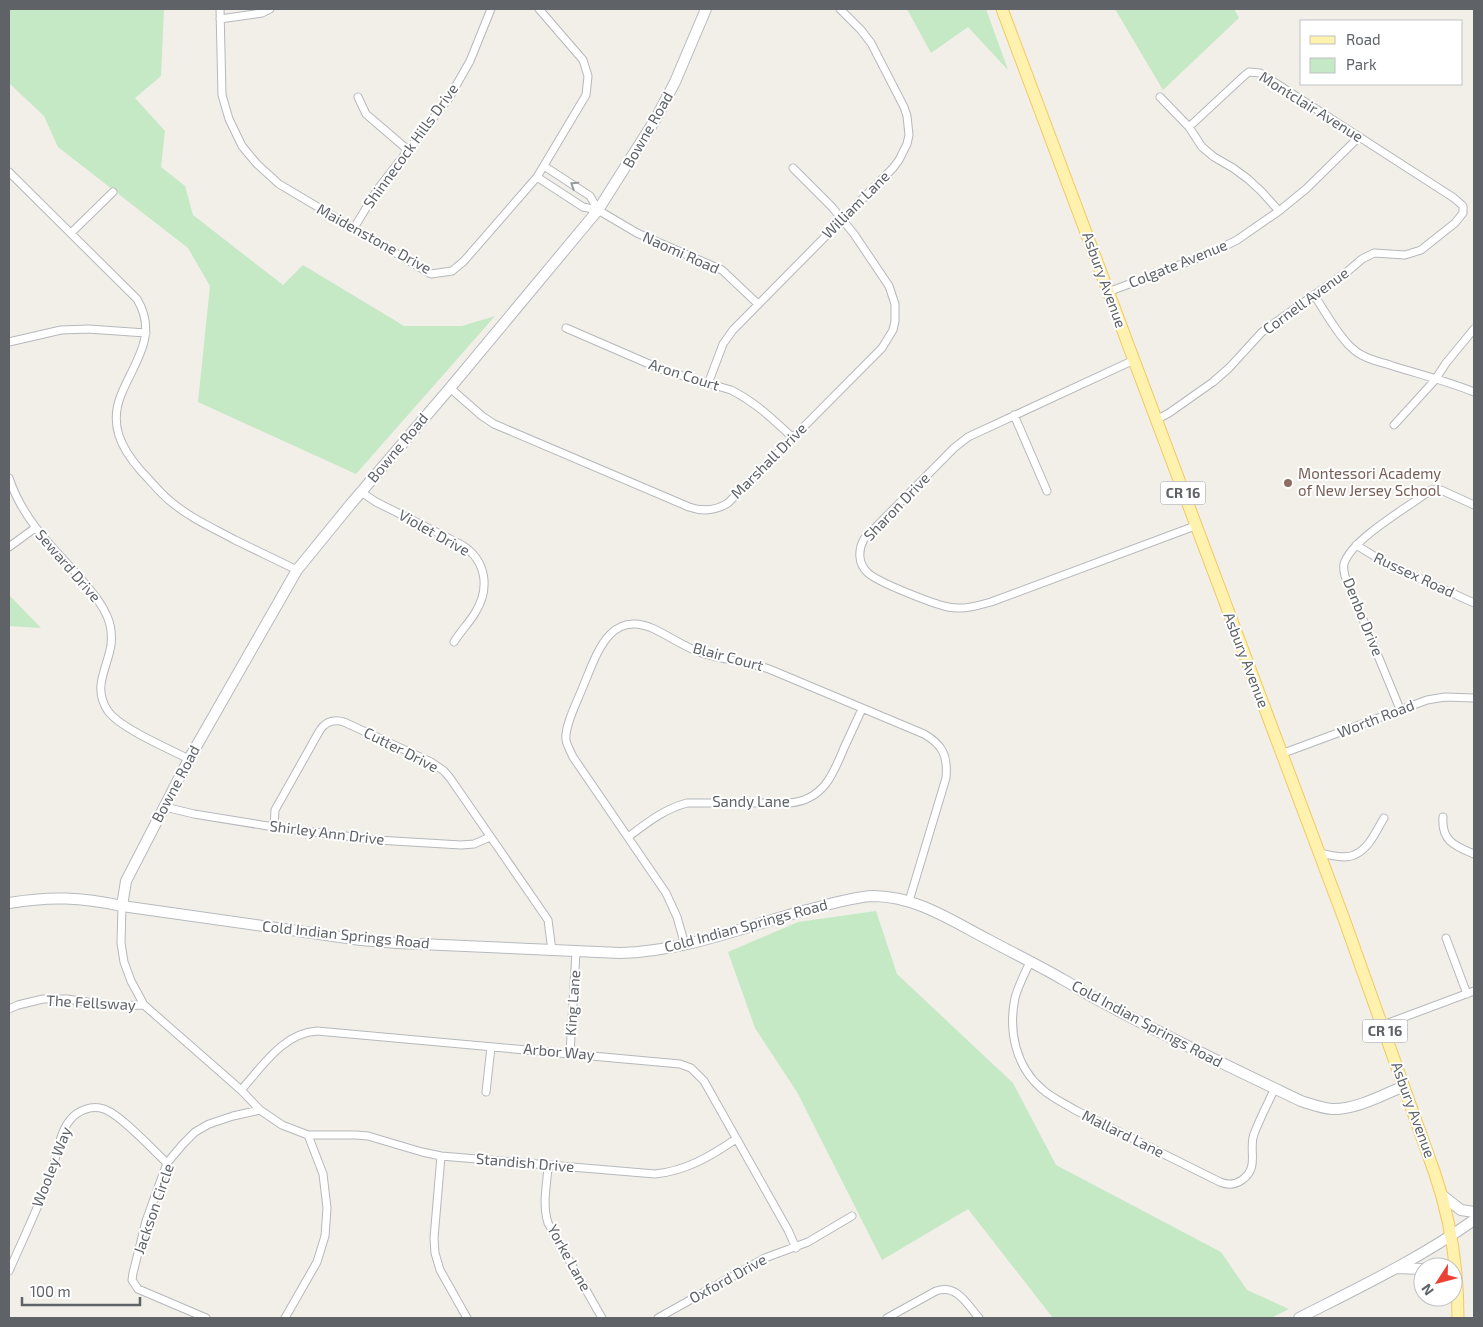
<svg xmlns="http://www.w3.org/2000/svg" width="1483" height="1327" font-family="'Exo 2',sans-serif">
  <rect width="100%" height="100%" fill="#f1efe8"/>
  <path fill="#c5e8c5" d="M9,9h80l1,1 74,-1 -3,67 -26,22 30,33 -4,36 24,19 8,29 90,70 20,-20 101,61h58l33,-10 -139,158 -158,-72 12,-116 -22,-38 -130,-101 -14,-31 -35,-33z
    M907,9h79l22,61 -40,-43 -37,26z
    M1115,9h119l5,9 -76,72z
    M9,595l32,33 -32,-2z
    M876,911l21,63 116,109 43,82 165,87 26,38 42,19 -18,9h-218l-85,-109 -86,51 -85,-168 -42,-64 -27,-76 70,-30z"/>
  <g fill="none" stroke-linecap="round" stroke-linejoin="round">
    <defs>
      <path id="street" d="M220,9l2,86 7,24 13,27 15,18 22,20 152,90 21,-3 12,-10 73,-84 49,-82 2,-19 -5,-16 -44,-51
        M220,19l42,-6 8,-4
        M358,97l8,17 42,36
        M1160,97l29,30 13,20 12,10 19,11 15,11 14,13 17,19
        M544,166l46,30 8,14
        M9,172l128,127c22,37 -3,63 -16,96 -12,30 0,53 20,76 10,10 18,21 29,30 20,17 43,27 65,39 21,10 41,20 62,30
        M537,177l46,30 15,3 39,23 85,37 36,34
        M354,228l23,-38 72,-92 21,-37 21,-52
        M71,233l42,-41
        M1108,292l103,-39 26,-13 42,-29 27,-22 53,-52
        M1314,295c11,16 24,41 38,53 10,10 25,13 38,17 28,9 57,16 84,27
        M566,328l97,42 68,20c24,12 42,29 62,48
        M9,342l52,-12 27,-1 58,4
        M1134,360l-166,77 -14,11 -90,91c-6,11 -6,24 3,33 9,10 67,32 81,35 15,3 29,-1 43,-5l204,-76
        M708,384l15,-40 10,-14 160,-162 6,-8 8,-16 2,-9 -2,-19 -3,-9 -33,-64 -10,-13 -21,-21
        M450,388l32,28 12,8 195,83c14,5 26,4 39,-4l154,-155 11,-18 2,-9v-17l-6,-18 -35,-52 -22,-27 -39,-39
        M1014,415l33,76
        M1156,420l13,-7 44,-31 16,-14 33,-36 86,-61 14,-12 12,-6 31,2 16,-5 34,-27 8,-10v-7l-9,-8 -194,-125 -11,-1 -4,3 -56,52
        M1394,425l41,-45 11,-17 28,-34
        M9,478c13,39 39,65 67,95 11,14 24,26 31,43 4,9 5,20 4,29 -4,25 -19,42 -3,66 12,17 61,38 81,48
        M361,492l15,10 86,43c25,16 28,44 13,68 -6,10 -15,19 -21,29
        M1356,545l28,17 90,41
        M9,547l26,-19
        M1400,709l-55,-133c-1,-4 -2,-8 -1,-12 7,-25 66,-58 87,-74h10l33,15
        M1281,754l146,-54 18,-3 29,1
        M165,807l29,7 80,13 103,13 84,5 13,-1 16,-7
        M1443,817c-2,24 12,29 31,37
        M274,827l1,-17 45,-80c6,-9 14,-11 24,-8l87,40 13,9 6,7 98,142 4,31
        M628,837c19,-14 36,-28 59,-34h103c33,-3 43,-28 54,-55 6,-13 12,-26 18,-39
        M1318,853c10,1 26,7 36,2 15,-6 22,-24 30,-37
        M122,906l-1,37 3,19 7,19 13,24 97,85 19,20
        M1446,938l21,56
        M685,945l-8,-28 -11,-24 -93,-136c-2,-5 -6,-11 -7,-17 -2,-13 11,-38 16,-51 14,-32 26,-81 72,-60 15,7 29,17 45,23 22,8 47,9 70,17l155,65c19,11 24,22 22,44l-37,123
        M1030,962c-5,11 -12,24 -15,36 -7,33 1,69 27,91 10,9 22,14 33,21l145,72c7,3 15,3 22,-2 18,-13 6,-29 12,-46 6,-16 14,-31 21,-46
        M9,1009l9,-4 25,-6h24l47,7 30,-1
        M1383,1025l91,-34
        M570,1053l6,-101
        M241,1090c21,-23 42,-57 76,-59l363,33 11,4 13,13 84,149 8,18
        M486,1092l5,-45
        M308,1135h48l12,1 54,16 19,4 214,18c31,-3 56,-18 81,-35
        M441,1156l-7,82 1,15 5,17 27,48
        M548,1166c-1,19 -6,38 0,57l54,95
        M9,1271c14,-32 30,-65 42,-98 6,-16 8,-40 19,-53 8,-10 22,-15 34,-11 16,5 50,42 63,54
        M206,1318l-68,-29 -6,-9 1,-7 13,-52 21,-58 16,-19 12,-12 14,-8 24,-8 27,-6 22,15 26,10 15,39 4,34 -2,28 -8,26 -32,56
        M658,1318l107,-60 43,-16 44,-26
        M887,1318l49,-27c21,-7 31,13 43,27"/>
      <path id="secondary" d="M9,903c41,-7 72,-6 113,3l239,34 36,3 223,10c63,-1 126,-27 187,-43 21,-5 44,-13 66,-14 43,0 79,25 116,44 24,13 49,25 73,39 10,5 19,12 29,17 69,38 139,71 210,105 10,3 20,7 31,8 23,1 51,-14 72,-23
        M122,906l4,-25 63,-122 108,-189 53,-65 100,-117 148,-178 57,-90 20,-38 31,-73
        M1443,1196l18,14 13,2
        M1397,1268l26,1
        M1299,1318c59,-30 120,-59 175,-98"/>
      <path id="primary" d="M1002,9l342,910 91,255c16,47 23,94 23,144"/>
    </defs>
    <use href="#street" stroke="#b5b8bc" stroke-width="9"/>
    <use href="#secondary" stroke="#b6babf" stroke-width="12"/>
    <use href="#primary" stroke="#f2c960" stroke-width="13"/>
    <use href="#street" stroke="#fff" stroke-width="7"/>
    <use href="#secondary" stroke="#fff" stroke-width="10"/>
    <use href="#primary" stroke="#fff2af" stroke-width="11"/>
  </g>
  <defs><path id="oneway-chevron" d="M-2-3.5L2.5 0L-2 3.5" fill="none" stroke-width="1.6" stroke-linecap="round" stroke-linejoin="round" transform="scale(1.25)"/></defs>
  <use stroke="#979a9d" href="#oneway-chevron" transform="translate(574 185) rotate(-147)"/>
  <circle fill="#8d6e63" stroke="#fff" stroke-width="2" cx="1288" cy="483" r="5"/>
  <g text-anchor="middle" stroke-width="4" stroke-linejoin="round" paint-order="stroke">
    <g fill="#fff" stroke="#8f9295" stroke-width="1">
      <rect x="1160.5" y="481.5" width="45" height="23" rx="4"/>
      <rect x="1362.5" y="1019.5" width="45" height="23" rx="4"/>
    </g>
    <g font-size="14" font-weight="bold" fill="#5f6368">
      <text x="1183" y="498">CR 16</text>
      <text x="1385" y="1036">CR 16</text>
    </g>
    <g font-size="15" fill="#5f6368" stroke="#fff">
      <text transform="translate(1311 107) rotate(32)" y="5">Montclair Avenue</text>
      <text transform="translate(648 130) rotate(-60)" y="5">Bowne Road</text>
      <text transform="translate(411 146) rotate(-54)" y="5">Shinnecock Hills Drive</text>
      <text transform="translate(856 205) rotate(-45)" y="5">William Lane</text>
      <text transform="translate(374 239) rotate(29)" y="5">Maidenstone Drive</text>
      <text transform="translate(681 253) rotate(24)" y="5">Naomi Road</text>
      <text transform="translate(1178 264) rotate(-22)" y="5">Colgate Avenue</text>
      <text transform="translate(1104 280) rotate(70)" y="5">Asbury Avenue</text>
      <text transform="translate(1306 301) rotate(-36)" y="5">Cornell Avenue</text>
      <text transform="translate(684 375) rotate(18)" y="5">Aron Court</text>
      <text transform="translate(398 448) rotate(-50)" y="5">Bowne Road</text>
      <text transform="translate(769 461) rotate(-45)" y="5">Marshall Drive</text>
      <text transform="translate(897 507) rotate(-46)" y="5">Sharon Drive</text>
      <text transform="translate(434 533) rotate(29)" y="5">Violet Drive</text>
      <text transform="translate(68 566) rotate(49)" y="5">Seward Drive</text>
      <text transform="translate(1414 575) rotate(25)" y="5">Russex Road</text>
      <text transform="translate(1363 617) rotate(68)" y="5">Denbo Drive</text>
      <text transform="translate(728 657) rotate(15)" y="5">Blair Court</text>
      <text transform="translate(1246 660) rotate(69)" y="5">Asbury Avenue</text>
      <text transform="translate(1376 719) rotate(-21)" y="5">Worth Road</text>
      <text transform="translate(401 750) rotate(27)" y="5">Cutter Drive</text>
      <text transform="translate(176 784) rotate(-62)" y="5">Bowne Road</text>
      <text x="751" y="807">Sandy Lane</text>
      <text transform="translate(327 833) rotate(7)" y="5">Shirley Ann Drive</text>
      <text transform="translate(746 926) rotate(-15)" y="5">Cold Indian Springs Road</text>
      <text transform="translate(346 935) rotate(6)" y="5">Cold Indian Springs Road</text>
      <text transform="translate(91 1003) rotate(3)" y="5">The Fellsway</text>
      <text transform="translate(573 1003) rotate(-86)" y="5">King Lane</text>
      <text transform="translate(1147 1024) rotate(28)" y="5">Cold Indian Springs Road</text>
      <text transform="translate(559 1052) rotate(5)" y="5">Arbor Way</text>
      <text transform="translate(1413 1110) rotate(70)" y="5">Asbury Avenue</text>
      <text transform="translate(1123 1134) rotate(26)" y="5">Mallard Lane</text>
      <text transform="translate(525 1163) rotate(5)" y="5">Standish Drive</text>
      <text transform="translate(52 1167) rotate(-69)" y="5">Wooley Way</text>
      <text transform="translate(154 1209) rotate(-71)" y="5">Jackson Circle</text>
      <text transform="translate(569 1258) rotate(61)" y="5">Yorke Lane</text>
      <text transform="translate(728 1279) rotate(-29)" y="5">Oxford Drive</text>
    </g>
    <g font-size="15" fill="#785e54" stroke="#fff" text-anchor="start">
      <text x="1298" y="479">Montessori Academy<tspan x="1298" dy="17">of New Jersey School</tspan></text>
    </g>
  </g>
  <rect width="1483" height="1327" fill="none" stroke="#5f6368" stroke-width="20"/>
  <rect x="1300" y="20" width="162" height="65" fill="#ffffff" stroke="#bfc1c3"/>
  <rect x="1310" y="36" width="25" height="8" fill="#fff2af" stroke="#bfc1c3"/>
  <text x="1346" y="45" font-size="15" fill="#5f6368">Road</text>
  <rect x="1310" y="58" width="25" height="15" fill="#c5e8c5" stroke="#bfc1c3"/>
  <text x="1346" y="70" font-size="15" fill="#5f6368">Park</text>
  <g transform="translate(1438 1282) rotate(234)"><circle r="24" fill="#ffffff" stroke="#bfc1c3"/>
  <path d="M0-4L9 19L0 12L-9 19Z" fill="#ea4335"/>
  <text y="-8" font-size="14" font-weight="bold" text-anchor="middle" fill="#5f6368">N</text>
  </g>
  <path d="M22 1297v8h118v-8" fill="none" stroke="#5f6368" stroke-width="2.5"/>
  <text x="30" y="1297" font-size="15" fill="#5f6368" stroke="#ffffff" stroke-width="4" paint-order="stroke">100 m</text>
</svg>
